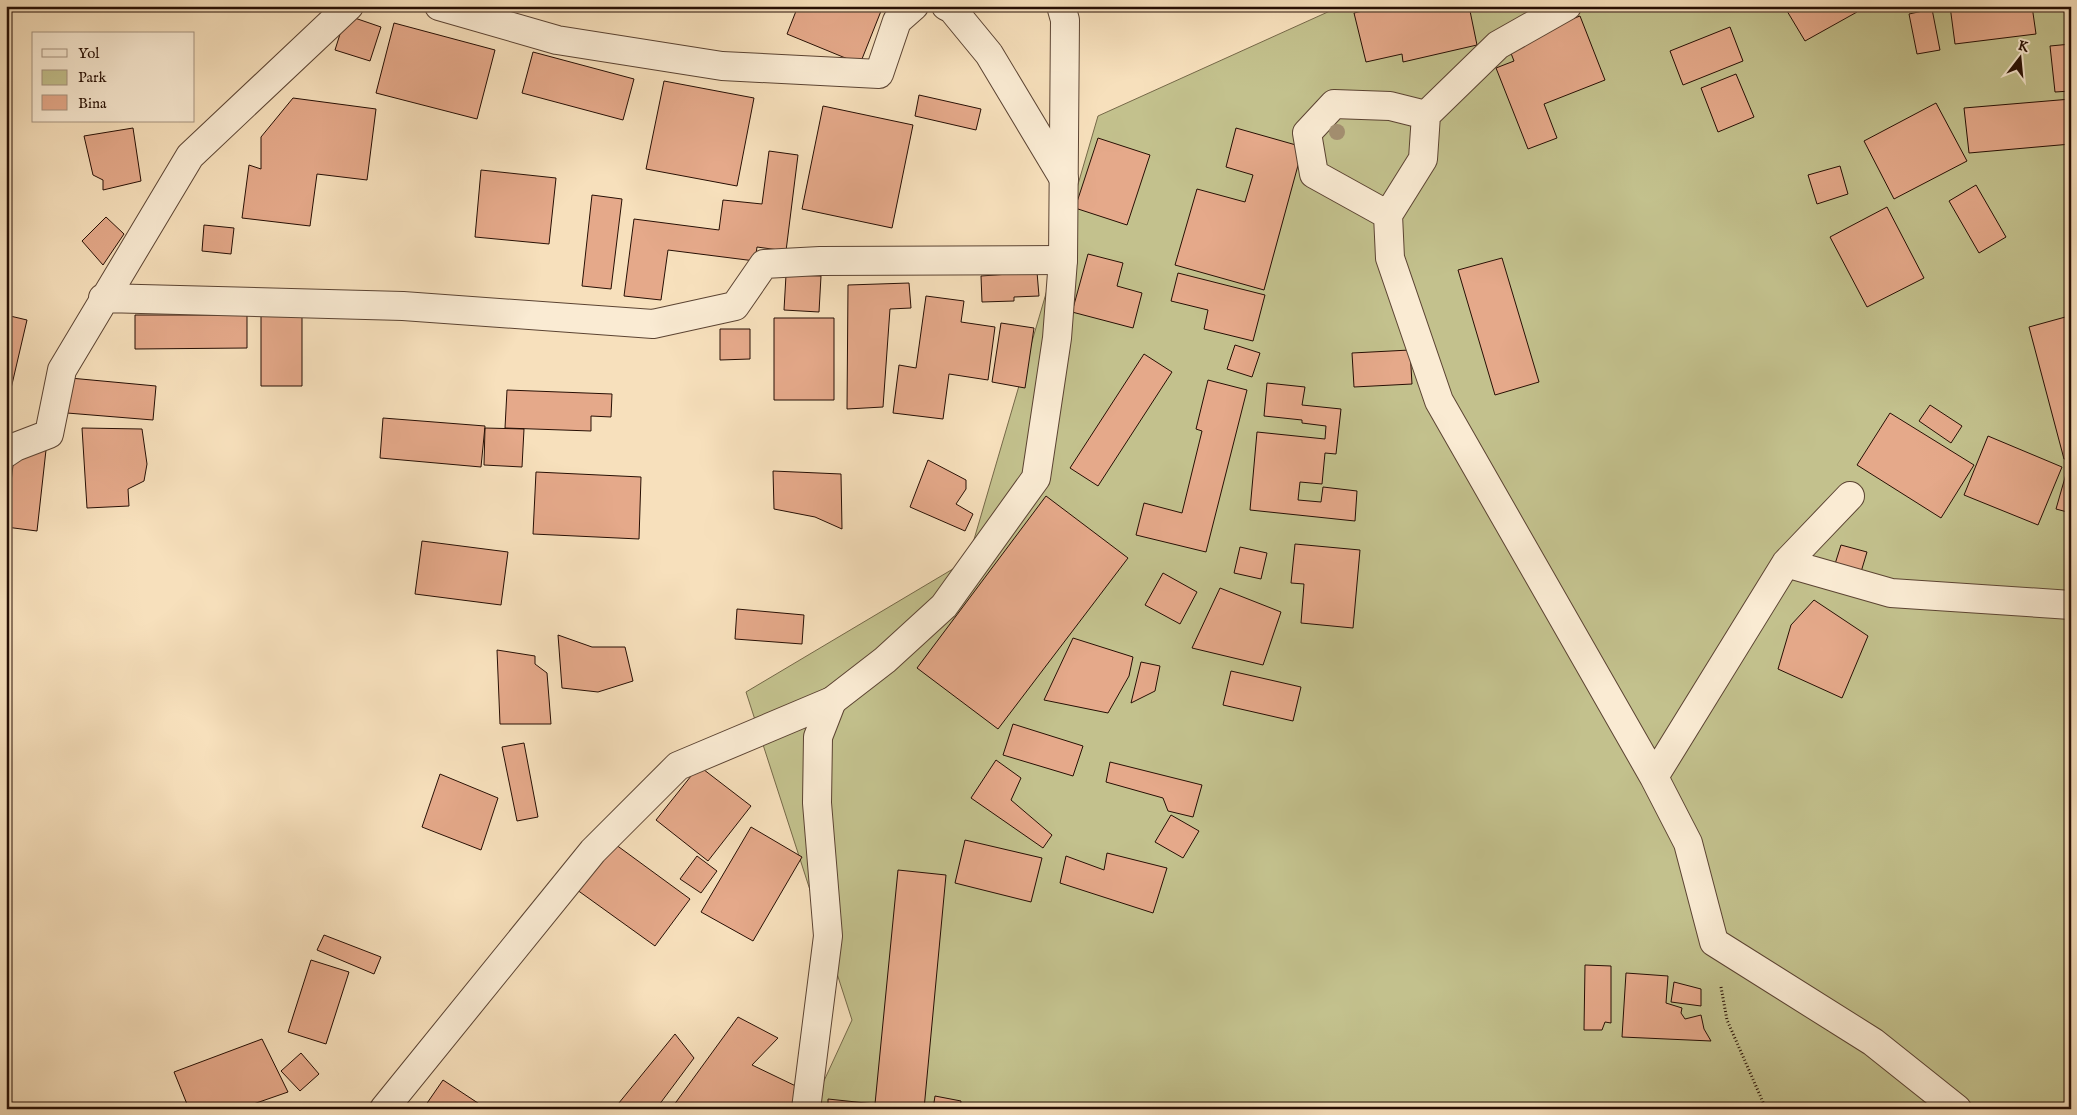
<svg xmlns="http://www.w3.org/2000/svg" width="2077" height="1115" font-family="'IM FELL English',serif">
  <rect width="100%" height="100%" fill="#f7e0bc"/>
  <filter id="stains"><feTurbulence type="fractalNoise" baseFrequency=".004" numOctaves="4"/><feColorMatrix values="0 0 0 0 .2 0 0 0 0 .09 0 0 0 0 .02 0 0 0 .5 -.17"/></filter>
  <radialGradient id="worn" r=".72"><stop offset=".6" stop-color="#630" stop-opacity="0"/><stop offset="1" stop-color="#630" stop-opacity=".3"/></radialGradient>
  <path fill="#c3c18d" stroke="#756848" d="M1341,6h730v1103h-1260l41,-89 -106,-328 222,-132 130,-444z"/>
  <path fill="#e5a98a" stroke="#270f04" d="M798,6h85l-23,58 -73,-30z
    M1384,6h59v2l26,-2 8,39 -74,17 -1,-8 -36,8 -12,-49z
    M1784,6h70l3,6 -52,29z
    M1950,6h82l4,28 -81,10z
    M1932,9l8,41 -23,4 -8,-40z
    M346,15l35,12 -11,34 -35,-11z
    M1580,16l25,64 -61,24 13,34 -29,11 -32,-81 18,-7 -7,-18z
    M394,23l101,27 -18,69 -101,-26z
    M1730,27l13,34 -60,24 -13,-34z
    M2071,44v47l-16,1 -5,-46z
    M533,52l101,27 -11,41 -101,-27z
    M1736,74l18,43 -36,15 -17,-44z
    M664,81l90,17 -17,88 -91,-17z
    M919,95l62,14 -5,21 -61,-14z
    M293,98l83,11 -9,71 -50,-6 -7,52 -68,-8 7,-53 12,4v-32z
    M2071,99v45l-102,9 -5,-45z
    M1936,103l31,58 -73,38 -30,-58z
    M823,106l90,19 -21,103 -90,-19z
    M133,128l8,53 -38,9v-10l-10,-5 -9,-39z
    M1236,128l67,19 -39,143 -89,-25 22,-76 48,13 8,-27 -27,-8z
    M1098,138l52,17 -23,70 -52,-17z
    M769,151l29,4 -12,96 -29,-4 -2,14 -87,-11 -7,50 -37,-4 10,-77 85,11 4,-30 39,4z
    M1840,166l8,28 -31,10 -9,-29z
    M481,170l75,8 -7,66 -74,-7z
    M1976,185l30,52 -27,16 -30,-52z
    M592,195l30,4 -11,90 -29,-3z
    M1887,207l37,71 -57,29 -37,-70z
    M106,217l18,17 -21,31 -21,-24z
    M204,225l30,3 -3,26 -29,-3z
    M1088,254l35,9 -6,23 25,7 -9,35 -61,-16z
    M1502,258l37,124 -44,13 -37,-125z
    M1037,272l2,24 -25,1v4l-32,1 -1,-26z
    M1178,273l87,22 -12,46 -49,-12 4,-19 -37,-9z
    M786,275l35,1 -2,36 -35,-2z
    M909,283l2,25 -21,1 -7,98 -36,2 1,-124z
    M926,296l38,5 -3,21 34,5 -7,53 -39,-6 -6,45 -50,-6 6,-48 17,3z
    M261,314l41,1v71h-41z
    M6,315l21,5 -21,90z
    M135,315h112v33l-112,1z
    M2069,316l2,142 -7,1 -35,-132z
    M774,318h60v82h-60z
    M1001,323l33,5 -9,60 -33,-6z
    M720,329h30v30l-30,1z
    M1235,345l25,8 -8,24 -25,-8z
    M1410,350l2,34 -58,3 -2,-34z
    M1144,354l28,18 -74,114 -28,-18z
    M70,378l86,8 -3,34 -86,-7z
    M1208,380l39,10 -41,162 -70,-17 8,-32 38,10 20,-82 -6,-2z
    M1267,383l38,4 -3,18 39,4 -5,45 -11,-1 -3,31 -22,-2 -2,18 23,2 2,-15 34,4 -2,30 -105,-11 7,-78 68,7 1,-13 -24,-3v-3l-38,-4z
    M507,390l105,4 -1,23 -20,-1v15l-86,-3z
    M1930,405l32,21 -11,17 -32,-22z
    M1890,413l84,52 -33,53 -84,-53z
    M383,418l102,8 -4,41 -101,-9z
    M82,428l60,1 5,35 -3,17 -16,8 1,17 -42,2z
    M485,428l39,1 -2,38 -38,-2z
    M1988,436l74,31 -24,58 -74,-30z
    M15,447l31,3 -9,81 -31,-4z
    M928,460l38,20v9l-10,15 17,10 -8,17 -55,-24z
    M773,471l68,3 1,55 -27,-12 -41,-8z
    M536,472l105,5 -2,62 -106,-5z
    M2066,474l5,1v38l-15,-4z
    M1046,496l82,62 -130,171 -81,-61z
    M422,541l86,11 -7,53 -86,-11z
    M1295,544l65,6 -7,78 -52,-5 3,-39 -13,-1z
    M1841,545l26,7 -6,20 -26,-8z
    M1240,547l27,6 -6,26 -27,-6z
    M1163,573l34,19 -17,32 -35,-19z
    M1220,588l61,24 -18,53 -71,-17z
    M1814,600l54,36 -26,62 -64,-29 13,-44z
    M737,609l67,6 -2,29 -67,-5z
    M558,635l34,12h33l8,34 -35,11 -36,-4z
    M1073,638l60,19 -4,19 -21,37 -64,-13z
    M497,650l38,6v8l12,9 4,51h-51z
    M1141,662l19,4 -5,25 -24,12z
    M1231,671l70,16 -8,34 -70,-16z
    M1013,724l70,22 -10,30 -70,-21z
    M524,743l14,74 -21,4 -15,-74z
    M996,760l25,18 -10,22 41,35 -9,13 -72,-50z
    M1110,762l92,23 -9,32 -25,-6 -5,-13 -57,-16z
    M699,766l52,40 -43,55 -52,-41z
    M440,774l58,24 -17,52 -59,-23z
    M1171,815l28,16 -16,27 -28,-16z
    M751,827l51,30 -49,84 -52,-29z
    M608,839l82,60 -35,47 -82,-59z
    M965,840l77,18 -11,44 -76,-19z
    M1107,853l60,15 -14,45 -93,-30 6,-27 38,14z
    M697,856l20,15 -16,22 -21,-14z
    M898,870l48,5 -22,234 -28,-2 -1,2h-67v-10l47,5z
    M324,935l57,22 -7,17 -57,-24z
    M311,960l38,12 -23,72 -38,-12z
    M1585,965l26,1v57l-6,-1 -3,8h-18z
    M1626,973l42,3 -2,27 16,5 -1,5 4,6 16,-4 3,14 7,12 -89,-4z
    M1674,982l27,7v17l-30,-4z
    M738,1017l40,21 -26,27 50,24 -14,20h-117z
    M675,1034l19,24 -38,51h-42z
    M262,1039l26,53 -49,17h-50l-15,-37z
    M301,1053l18,21 -19,17 -19,-20z
    M443,1080l44,29h-64z
    M935,1096l26,5 -1,8h-27z"/>
  <g fill="none" stroke-linecap="round" stroke-linejoin="round">
    <defs>
      <path id="minor" d="M439,6l118,34 165,26 157,8 18,-53 17,-15
        M946,6l6,3 37,45 75,125
        M1426,115l-3,44 -35,56 2,43 49,143 215,376 34,66 26,99 159,100 84,67
        M1388,215l-74,-41 -7,-41 27,-29 56,2 36,9 72,-70 69,-39
        M103,298l300,8 250,18 82,-18 29,-42 56,-3 243,-1
        M6,453l9,-6 34,-13 13,-64 128,-214 159,-150
        M1786,563l105,30 180,12
        M1654,777l132,-214 64,-67
        M806,1109l22,-173 -11,-133 1,-66 14,-36"/>
      <path id="tertiary" d="M384,1109l209,-258 85,-85 154,-65 53,-41 59,-54 92,-128 21,-140 6,-78 2,-240 -4,-14"/>
    </defs>
    <use href="#minor" stroke="#5b4332" stroke-width="30"/>
    <use href="#tertiary" stroke="#5b4332" stroke-width="30"/>
    <path stroke="#270f04" stroke-width="3" stroke-dasharray="1 2.5" stroke-linecap="butt" d="M1721,987l6,33 39,89"/>
    <use href="#minor" stroke="#faebd3" stroke-width="28"/>
    <use href="#tertiary" stroke="#faebd3" stroke-width="28"/>
  </g>
  <circle fill="#a38f71" cx="1337" cy="132" r="8"/>
  <rect width="2077" height="1115" fill="none" stroke="#f7e0bc" stroke-width="25"/>
  <rect x="8" y="8" width="2062" height="1100" fill="none" stroke="#270f04" stroke-width="2.5"/>
  <rect x="12" y="12" width="2052" height="1090" fill="none" stroke="#270f04"/>
  <rect x="32" y="32" width="162" height="90" fill="#faebd3" stroke="#a69380"/>
  <rect x="42" y="49" width="25" height="8" fill="#faebd3" stroke="#a69380"/>
  <text x="78" y="58" font-size="15" fill="#270f04">Yol</text>
  <rect x="42" y="70" width="25" height="15" fill="#c3c18d" stroke="#a69380"/>
  <text x="78" y="82" font-size="15" fill="#270f04">Park</text>
  <rect x="42" y="95" width="25" height="15" fill="#e5a98a" stroke="#a69380"/>
  <text x="78" y="108" font-size="15" fill="#270f04">Bina</text>
  <g transform="translate(2020 58) rotate(16)" stroke="#faebd3" stroke-width="4" paint-order="stroke">
  <path d="M0-4L9 19L0 12L-9 19Z" fill="#270f04"/>
  <text y="-8" font-size="14" font-weight="bold" text-anchor="middle" fill="#270f04">K</text>
  </g>
  <rect width="100%" height="100%" filter="url(#stains)"/>
  <rect width="100%" height="100%" fill="url(#worn)"/>
</svg>
